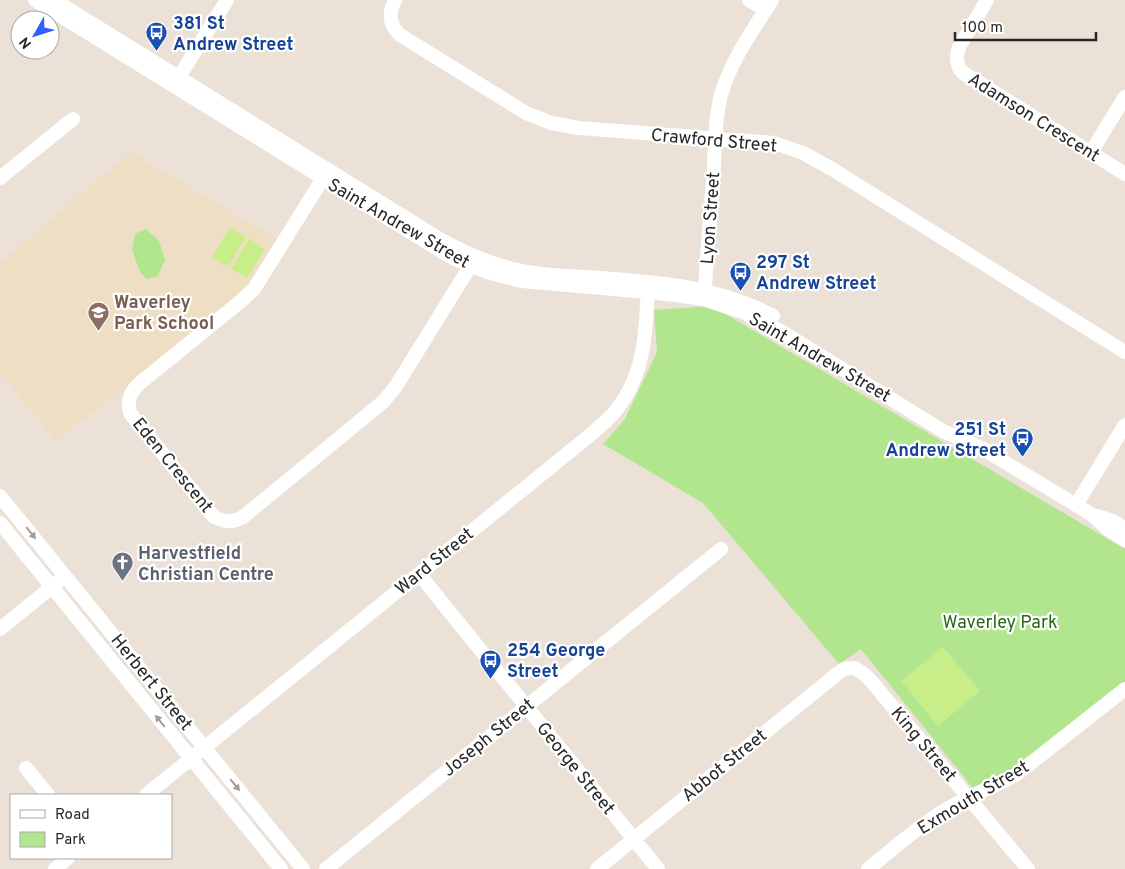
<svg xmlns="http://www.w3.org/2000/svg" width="1125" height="869" font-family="Overpass,sans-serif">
  <rect width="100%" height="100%" fill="#ebe1d7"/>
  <path fill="#eedfc4" d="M131,152l149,89 -30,48 -194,152 -56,-68v-110z"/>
  <path fill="#b1e68f" d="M146,229l13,12 6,19 -7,16 -11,3 -7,-7 -8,-22 3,-16z
    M709,306l18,9 398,234v135l-145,113 -119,-148 -22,15 -136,-161 -100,-59 22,-25 32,-67 -3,-42z"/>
  <path fill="#c8ee89" d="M230,228l16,9 -18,30 -16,-10z
    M249,239l16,10 -18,29 -16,-9z
    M943,647l37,44 -42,35 -37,-45z"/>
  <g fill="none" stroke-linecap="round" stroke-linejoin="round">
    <path stroke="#fff" stroke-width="14" d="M35,0l409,253 13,7 30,12 35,9 125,11 29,3 27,4 40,13 36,18 164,101 40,18 108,65 18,16 16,10
      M54,0l384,238c25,14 51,26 80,32 22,5 45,6 68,7 65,5 128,7 187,39
      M395,0c-7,14 -6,24 5,35l126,78 25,10 28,5 195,15 29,10 29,16 293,183
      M749,0l17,10
      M987,0l-28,47c-3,10 -3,17 3,25l163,102
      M174,85l53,-85
      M1091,152l34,-55
      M327,172l-73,117 -13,12 -101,82c-10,9 -13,17 -10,30l84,104c11,5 18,6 29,0l140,-115 13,-16 70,-113 7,-16
      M0,178l73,-59
      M703,298l2,-8c2,-41 6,-82 9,-123 1,-23 1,-49 7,-72 10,-35 32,-65 51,-95
      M0,496l303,373
      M1076,505l49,-80
      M1097,516l16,5 12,8
      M0,523l281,346
      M419,574l239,295
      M0,629l59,-48
      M26,768l22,27
      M146,795l443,-359c8,-7 16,-14 23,-21 34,-38 34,-84 36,-132
      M55,869l13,-11
      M326,869l395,-320
      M597,869l240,-195 7,-5 11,-1 9,6 8,8 156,187
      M868,869c25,-20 49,-42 77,-59 22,-14 49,-23 72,-36l108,-85"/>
  </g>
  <defs><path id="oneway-solid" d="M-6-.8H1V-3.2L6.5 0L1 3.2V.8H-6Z" transform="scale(1.25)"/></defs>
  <g fill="#9e9e9e">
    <use href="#oneway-solid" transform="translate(31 533) rotate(51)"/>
    <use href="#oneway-solid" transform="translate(160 721) rotate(-129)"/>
    <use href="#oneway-solid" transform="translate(235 785) rotate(51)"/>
  </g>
  <defs>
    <symbol id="bus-pin" viewBox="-11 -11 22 30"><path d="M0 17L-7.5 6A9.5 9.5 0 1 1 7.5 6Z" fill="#1a4fb4" stroke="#fff"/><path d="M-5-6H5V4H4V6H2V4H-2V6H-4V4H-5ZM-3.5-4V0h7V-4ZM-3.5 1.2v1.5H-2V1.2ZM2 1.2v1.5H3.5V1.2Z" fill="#fff"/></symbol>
    <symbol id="school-pin" viewBox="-11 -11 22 30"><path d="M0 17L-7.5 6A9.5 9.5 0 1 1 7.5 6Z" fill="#8d6e63" stroke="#fff"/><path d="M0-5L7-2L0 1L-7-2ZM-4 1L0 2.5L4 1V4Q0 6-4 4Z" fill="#fff"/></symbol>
    <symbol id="church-pin" viewBox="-11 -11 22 30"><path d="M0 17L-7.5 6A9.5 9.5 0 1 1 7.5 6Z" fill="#6b7280" stroke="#fff"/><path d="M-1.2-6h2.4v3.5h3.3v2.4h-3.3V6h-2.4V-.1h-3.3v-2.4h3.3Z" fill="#fff"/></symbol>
  </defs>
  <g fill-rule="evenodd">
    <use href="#bus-pin" x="144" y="20" width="25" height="34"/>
    <use href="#bus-pin" x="728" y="260" width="25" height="34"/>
    <use href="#school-pin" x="86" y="300" width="25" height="34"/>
    <use href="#bus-pin" x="1010" y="426" width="25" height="34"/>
    <use href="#church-pin" x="110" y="550" width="25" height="34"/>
    <use href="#bus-pin" x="478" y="648" width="25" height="34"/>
  </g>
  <g text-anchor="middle" stroke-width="4.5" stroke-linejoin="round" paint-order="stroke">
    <g font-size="18" font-weight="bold" fill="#164399" stroke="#fff" text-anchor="start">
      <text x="173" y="29">381 St<tspan x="173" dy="21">Andrew Street</tspan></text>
      <text x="756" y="268">297 St<tspan x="756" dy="21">Andrew Street</tspan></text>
      <text x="1006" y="435" text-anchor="end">251 St<tspan x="1006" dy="21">Andrew Street</tspan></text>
      <text x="507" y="656">254 George<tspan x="507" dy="21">Street</tspan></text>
    </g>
    <g font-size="18" fill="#272727" stroke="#fff">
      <text transform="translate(1034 117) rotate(32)" y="6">Adamson Crescent</text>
      <text transform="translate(714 140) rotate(5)" y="6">Crawford Street</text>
      <text transform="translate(710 218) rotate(-86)" y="6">Lyon Street</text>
      <text transform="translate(399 223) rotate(30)" y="6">Saint Andrew Street</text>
      <text transform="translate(820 357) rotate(30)" y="6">Saint Andrew Street</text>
      <text transform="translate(173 465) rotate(51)" y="6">Eden Crescent</text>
      <text transform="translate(434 561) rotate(-39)" y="6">Ward Street</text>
      <text transform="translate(152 682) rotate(51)" y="6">Herbert Street</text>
      <text transform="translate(488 737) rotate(-39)" y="6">Joseph Street</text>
      <text transform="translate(924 744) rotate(50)" y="6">King Street</text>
      <text transform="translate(724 765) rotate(-39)" y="6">Abbot Street</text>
      <text transform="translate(576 768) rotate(51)" y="6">George Street</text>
      <text transform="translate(973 797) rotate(-31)" y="6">Exmouth Street</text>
    </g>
    <g font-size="18" font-weight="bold" fill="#785e54" stroke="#fff" text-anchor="start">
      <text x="114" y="308">Waverley<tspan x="114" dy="21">Park School</tspan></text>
    </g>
    <g font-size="18" font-weight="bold" fill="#5b616d" stroke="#fff" text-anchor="start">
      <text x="138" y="559">Harvestfield<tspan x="138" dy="21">Christian Centre</tspan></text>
    </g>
    <g font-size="18" fill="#296614" stroke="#fff">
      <text x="1000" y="628">Waverley Park</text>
    </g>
  </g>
  <rect x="10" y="794" width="162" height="65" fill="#ffffff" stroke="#a9a9a9"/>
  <rect x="20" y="810" width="25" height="8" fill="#ffffff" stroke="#a9a9a9"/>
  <text x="55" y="819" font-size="15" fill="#272727">Road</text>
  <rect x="20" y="832" width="25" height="15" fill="#b1e68f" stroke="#a9a9a9"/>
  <text x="55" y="844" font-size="15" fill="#272727">Park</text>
  <g transform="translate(35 35) rotate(231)"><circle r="24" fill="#ffffff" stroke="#a9a9a9"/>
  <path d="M0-4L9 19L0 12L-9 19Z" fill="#3060ff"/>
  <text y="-8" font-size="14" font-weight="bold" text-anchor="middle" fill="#272727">N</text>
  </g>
  <path d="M955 32v8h141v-8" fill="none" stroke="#272727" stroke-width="2.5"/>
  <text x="962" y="32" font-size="15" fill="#272727" stroke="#ffffff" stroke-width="4" paint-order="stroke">100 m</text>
</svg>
